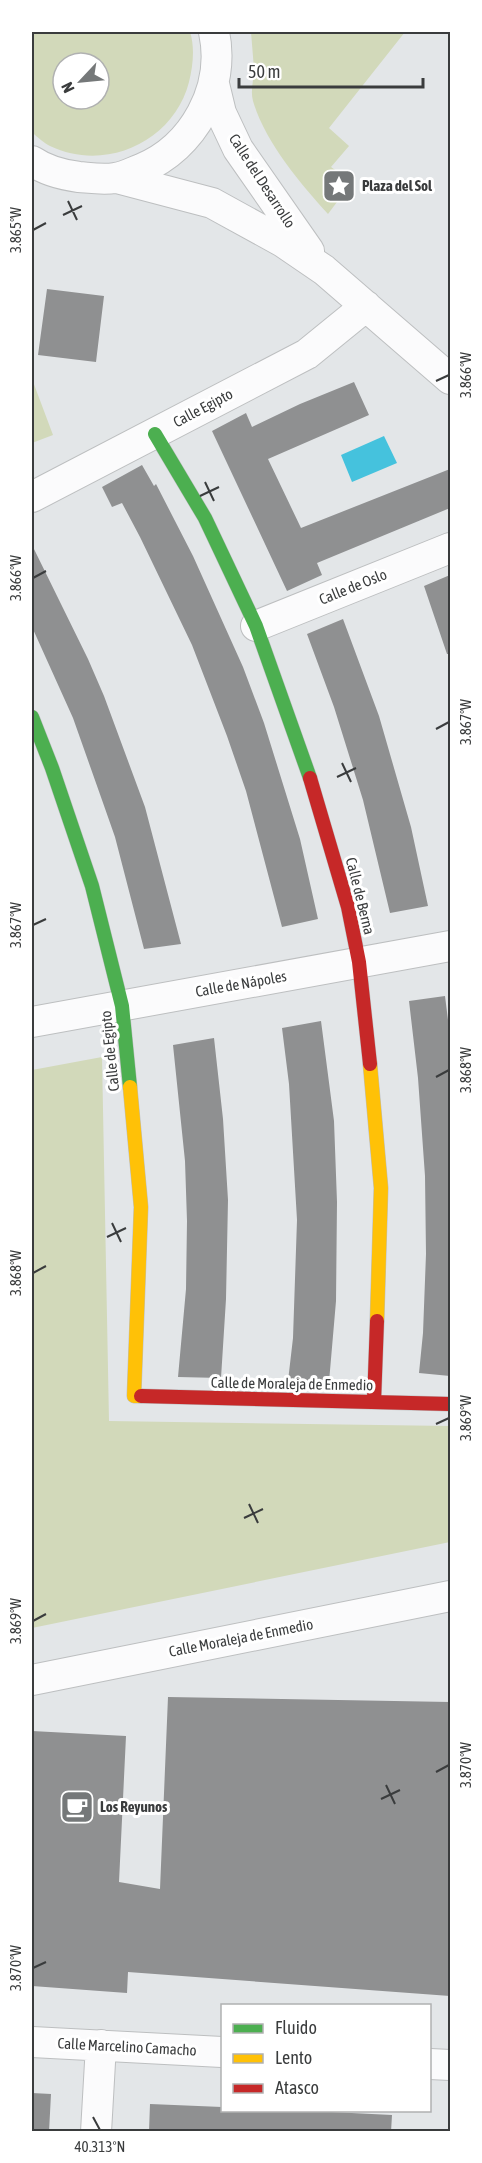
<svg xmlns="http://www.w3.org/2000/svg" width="482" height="2163" font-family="'Asap Condensed',sans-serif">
  <rect width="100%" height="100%" fill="#e3e6e8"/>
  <path fill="#d2d9ba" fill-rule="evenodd" d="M32,32h158c5,15 3,34 -1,50 -15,59 -83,91 -139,64 -6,-3 -13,-9 -18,-14zM63,63h36v36h-36z
    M251,32h154l-76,96 20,18 -18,21 21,15 -24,32c-28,-31 -63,-72 -75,-113 -3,-11 1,-21 1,-32 -1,-12 -2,-25 -3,-37z
    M32,379l21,56 -21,8z
    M102,1057l7,364 341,5v116l-418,86v-558z"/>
  <path fill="#45c2dd" d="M384,436l13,27 -45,19 -11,-27z"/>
  <path fill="#8f9091" d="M47,289l57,7 -8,66 -58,-7z
    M354,382l15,33 -101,44 33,69 149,-59v39l-133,55 5,12 -35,16 -75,-160 34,-18 6,14 48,-23z
    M142,465l12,21 2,-2 37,72 50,111 21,56 36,116 18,80 -36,8 -36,-136 -19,-55 -35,-91 -52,-108 -18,-34 -10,4 -10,-20z
    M32,545l56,114 16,37 41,111 36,137 -37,5 -29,-112 -13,-37 -29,-82 -41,-91z
    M450,575v79h-3l-23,-68z
    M343,619l36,97 32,111 17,79 -38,7 -27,-113 -29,-93 -27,-73z
    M445,996l5,40v340l-31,-3 4,-40 3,-79 -1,-78 -7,-98 -9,-77z
    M321,1021l13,100 3,81 -1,99 -7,81 -41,-1 5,-43 4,-118 -8,-136 -7,-56z
    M214,1038l9,81 5,81 -2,99 -5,79 -43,-1 8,-88 1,-68 -2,-60 -12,-116z
    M168,1697l282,5v294l-322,-24 -1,21 -95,-7v-255l94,5 -7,146 41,7z
    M32,2093l19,1 -2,38h-17z
    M150,2104l72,3v3h69l101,5 -1,17h-242z"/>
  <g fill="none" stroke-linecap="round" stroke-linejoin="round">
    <defs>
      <path id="street" d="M214,84l7,29 17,36 71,102
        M32,161c13,9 31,14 47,16 12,1 24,3 36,1 9,-1 18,-6 26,-9 53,-22 85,-81 73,-137
        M117,178l95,25 71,39 41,28 126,109
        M32,497l275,-143 59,-48
        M256,626l194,-78
        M32,1022l418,-76
        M32,1680l418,-84
        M32,2042l190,10
        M430,2064l20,1
        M96,2132l5,-87"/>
      <path id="fast" d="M155,434l50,84 51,108 54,152
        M32,717l20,51 40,118 30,120 8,81"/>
      <path id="slow" d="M370,1064l11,124 -4,133
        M130,1087l11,120 -7,189h7"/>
      <path id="jam" d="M310,778l38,129 11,55 11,102
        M141,1396l309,8
        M374,1402l3,-81"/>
    </defs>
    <use href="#street" stroke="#bdbfc0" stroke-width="32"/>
    <use href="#fast" stroke="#bdbfc0" stroke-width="15"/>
    <use href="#slow" stroke="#bdbfc0" stroke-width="15"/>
    <use href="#jam" stroke="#bdbfc0" stroke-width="15"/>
    <use href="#street" stroke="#fbfbfc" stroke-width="30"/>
    <use href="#fast" stroke="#4caf50" stroke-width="14"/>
    <use href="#slow" stroke="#ffc107" stroke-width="14"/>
    <use href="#jam" stroke="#c62828" stroke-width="14"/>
  </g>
  <path fill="none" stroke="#3a3c3d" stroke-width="2" d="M68,201l9,19M63,215l19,-9M33,230l13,-7M436,381l13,-6M205,482l9,19M200,496l19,-9M33,578l13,-7M436,729l13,-7M342,763l9,19M337,777l19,-9M33,925l13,-6M436,1077l13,-7M112,1223l9,19M107,1237l19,-9M33,1273l13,-7M436,1424l13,-6M249,1504l9,19M244,1518l19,-9M33,1621l13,-7M436,1772l13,-7M386,1785l9,19M381,1799l19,-9M33,1968l13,-6M93,2117l7,13"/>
  <defs>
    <symbol id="sight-square" viewBox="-11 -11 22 22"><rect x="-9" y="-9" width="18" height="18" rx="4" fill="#757879" stroke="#fff"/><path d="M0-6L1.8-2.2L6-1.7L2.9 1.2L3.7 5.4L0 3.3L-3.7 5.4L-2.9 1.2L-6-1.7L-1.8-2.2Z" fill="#fff"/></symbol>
    <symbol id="cafe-square" viewBox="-11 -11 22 22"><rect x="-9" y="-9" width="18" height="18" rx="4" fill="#757879" stroke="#fff"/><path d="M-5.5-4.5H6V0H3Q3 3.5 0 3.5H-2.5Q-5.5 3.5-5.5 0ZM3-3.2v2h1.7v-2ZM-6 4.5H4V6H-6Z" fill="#fff"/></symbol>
  </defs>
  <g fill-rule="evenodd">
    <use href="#sight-square" x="320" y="167" width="38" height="38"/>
    <use href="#cafe-square" x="58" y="1788" width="38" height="38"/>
  </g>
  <g text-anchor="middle" stroke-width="6" stroke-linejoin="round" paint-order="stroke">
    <g font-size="15" fill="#3a3c3d" stroke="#fff">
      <text transform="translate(262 181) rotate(57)" y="5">Calle del Desarrollo</text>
      <text transform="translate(203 408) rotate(-28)" y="5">Calle Egipto</text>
      <text transform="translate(353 587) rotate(-22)" y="5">Calle de Oslo</text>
      <text transform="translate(360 896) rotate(76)" y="5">Calle de Berna</text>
      <text transform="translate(241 984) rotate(-10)" y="5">Calle de Nápoles</text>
      <text transform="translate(110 1051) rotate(-96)" y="5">Calle de Egipto</text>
      <text transform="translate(292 1384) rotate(1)" y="5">Calle de Moraleja de Enmedio</text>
      <text transform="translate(241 1638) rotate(-11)" y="5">Calle Moraleja de Enmedio</text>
      <text transform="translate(127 2047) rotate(3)" y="5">Calle Marcelino Camacho</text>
    </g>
    <g font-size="15" font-weight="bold" fill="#3a3c3d" stroke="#fff" text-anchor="start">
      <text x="362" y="191">Plaza del Sol</text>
      <text x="100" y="1812">Los Reyunos</text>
    </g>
  </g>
  <rect width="482" height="2163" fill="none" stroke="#ffffff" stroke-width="66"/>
  <rect x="221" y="2004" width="210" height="108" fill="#ffffff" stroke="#b0b1b1" stroke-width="1.5"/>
  <rect x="233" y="2024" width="30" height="9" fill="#4caf50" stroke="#b0b1b1" stroke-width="1.5"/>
  <text x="275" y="2034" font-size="18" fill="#3a3c3d">Fluido</text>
  <rect x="233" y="2054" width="30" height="9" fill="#ffc107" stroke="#b0b1b1" stroke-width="1.5"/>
  <text x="275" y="2064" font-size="18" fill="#3a3c3d">Lento</text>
  <rect x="233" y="2084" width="30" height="9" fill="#c62828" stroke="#b0b1b1" stroke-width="1.5"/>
  <text x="275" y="2094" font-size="18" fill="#3a3c3d">Atasco</text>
  <g transform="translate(81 81) rotate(244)"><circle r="28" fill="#ffffff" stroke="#b0b1b1" stroke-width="1.5"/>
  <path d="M0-4.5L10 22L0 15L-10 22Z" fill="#757879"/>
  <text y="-9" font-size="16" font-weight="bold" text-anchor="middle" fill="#3a3c3d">N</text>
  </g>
  <path d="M239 78v9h184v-9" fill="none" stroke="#3a3c3d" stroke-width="3"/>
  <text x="248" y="78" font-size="18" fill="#3a3c3d" stroke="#ffffff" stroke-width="4.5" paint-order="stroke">50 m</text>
  <rect x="33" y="33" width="416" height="2097" fill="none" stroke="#3a3c3d" stroke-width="2"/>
  <g font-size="15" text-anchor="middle" fill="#3a3c3d">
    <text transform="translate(16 230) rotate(-90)" y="5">3.865°W</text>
    <text transform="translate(466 375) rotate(-90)" y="5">3.866°W</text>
    <text transform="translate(16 578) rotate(-90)" y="5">3.866°W</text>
    <text transform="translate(466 722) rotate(-90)" y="5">3.867°W</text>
    <text transform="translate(16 925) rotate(-90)" y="5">3.867°W</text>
    <text transform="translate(466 1070) rotate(-90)" y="5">3.868°W</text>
    <text transform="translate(16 1273) rotate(-90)" y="5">3.868°W</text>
    <text transform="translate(466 1418) rotate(-90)" y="5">3.869°W</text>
    <text transform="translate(16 1621) rotate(-90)" y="5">3.869°W</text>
    <text transform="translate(466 1765) rotate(-90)" y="5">3.870°W</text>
    <text transform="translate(16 1968) rotate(-90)" y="5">3.870°W</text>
    <text x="100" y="2152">40.313°N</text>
  </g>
</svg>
